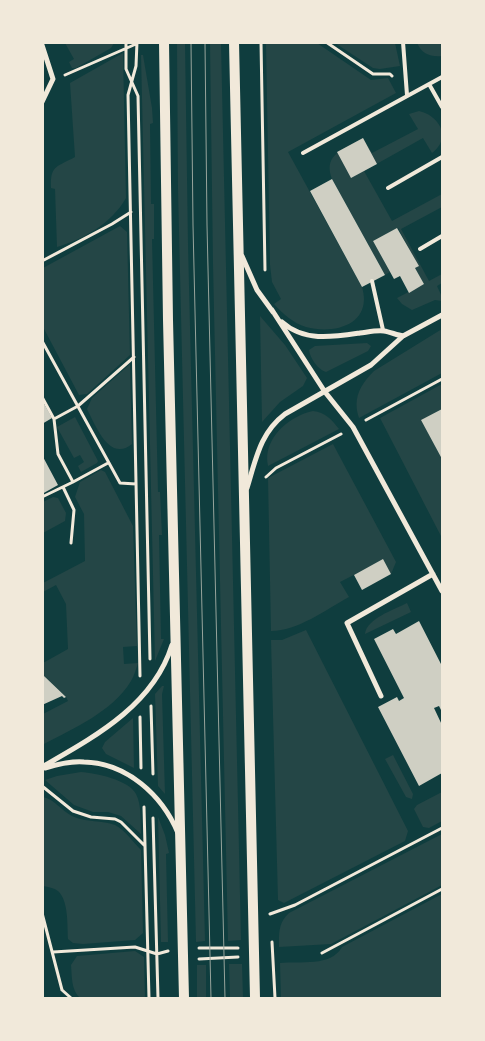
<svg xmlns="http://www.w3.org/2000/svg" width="485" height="1041" font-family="Poppins,sans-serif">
  <rect width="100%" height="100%" fill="#0f3d3e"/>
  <path fill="#244646" d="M65,43h49l-3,5 -35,20h-4l-3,-6 5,-3z
    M177,43h8l3,202 17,696 -9,1 -18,-753z
    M210,43h11l20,897 -13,1 -15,-677z
    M266,43h51l54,37 17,-2 8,15 -108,59 74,135c11,37 -27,48 -56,40 -13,-4 -23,-13 -32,-23l7,-5 -9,-17 -2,-17z
    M335,43h60l5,23 -20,3 -7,-1z
    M417,43h25v13c-12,1 -20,-2 -25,-13z
    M123,53l3,145c-14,25 -42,41 -69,49l-2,-58 -4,-1c-1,-23 6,-21 24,-31l-5,-74z
    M141,55h2l9,53 1,15 -3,1 1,80h3v35h-2l6,253h2l2,43h-3l2,104h3l-9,22z
    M419,111c21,5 33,27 13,42l-9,-15 -59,33 28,50 50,-27v13l-41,22 28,52 13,-7v9l-5,3 5,11v4l-7,-1 -23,10 -10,-6 -5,-6 27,-14 -9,-16 3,-2 -20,-38 -25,13 17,31 -5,3 -53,-96c-10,-25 14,-31 31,-41l9,15 46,-24 -9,-15z
    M120,226l7,6 3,123 -43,39 -8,1 -36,-68v-59z
    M260,316l25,29 22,33 -4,8 -23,16 -18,20z
    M442,329v44l-83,45c-7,-20 2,-34 15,-47z
    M367,343l4,3 -3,5 -42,21c-8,-2 -16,-14 -17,-22l6,-4z
    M130,364l2,80c-23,19 -37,-20 -45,-35l5,-11z
    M442,384v25l-20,11 20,39v79l-62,-120z
    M313,411c12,1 19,9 26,18l-71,37c-6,-27 21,-50 45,-55z
    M75,417l23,44 -1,2 -16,9 -3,-6 6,-4 -4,-7 -6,3 -17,-31z
    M333,444l63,118 -5,12 -8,-14 -43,22 9,15c-24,13 -51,34 -78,34l-3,-153z
    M101,470l4,2 28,54 4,120 -14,1 1,17 14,-1c-2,6 -4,13 -7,18 -19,31 -57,47 -87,63l-1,-30 25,-13 -2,-4 -22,-21h-1v-13l25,-14 -2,-45 -10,-19 -13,7v-9l42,-22 -1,-47 -9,-17 5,-15z
    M53,497l5,1 8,15 -1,8 -22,12v-31z
    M407,603l4,9 -46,22c2,-16 29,-24 42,-31z
    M306,630l102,201 -3,10 -121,62 -6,-3 -7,-260h11z
    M162,686h2l-2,8 3,100 -7,-8 -3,-92z
    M133,718l1,50 -28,-14 -4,-6 3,-6z
    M393,755l20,39 -1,5 -6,-2 -21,-38z
    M81,772c15,1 48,8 55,22 6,11 4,28 5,40l-20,-18 -13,-4h-15l-19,-7 -29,-25 12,-4z
    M442,792v29l-13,7 -6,-1 -9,-18 3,-4z
    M43,797c11,2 19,14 29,19 15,7 30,4 43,9 10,5 18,17 26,25l2,83 -8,7 -52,4 -10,-1 -5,-4c-1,-13 1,-38 -10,-48 -4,-3 -10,-4 -15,-5z
    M158,817l7,18 4,18 -3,1 2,88h-7z
    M442,834v51l-111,59 -52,3c0,-13 -1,-24 10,-34z
    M442,894v104h-161l-1,-35c20,-2 51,4 62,-16z
    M135,951l9,6 1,41h-65c-9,-8 -8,-22 -9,-33l6,-9z
    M229,964h13l1,34h-13z
    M197,965h9v33h-9z"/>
  <path fill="#cfcfc3" d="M363,138l14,26 -26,14 -14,-26z
    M332,179l53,96 -23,12 -52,-96z
    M397,228l22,38 -4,2 9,16 -15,9 -9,-17 -6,3 -21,-38z
    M42,400l10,18 -10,6z
    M442,409v50l-21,-39z
    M42,455l16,30 -16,9z
    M383,559l8,15 -29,16 -8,-15z
    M419,621l23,45v43l-1,1 -2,-4 -5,2 8,17v48l-23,13 -41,-79 19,-10 2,4 5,-3 -30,-59 19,-10 3,5z
    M42,676h2l22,21 -2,1 -2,-2 -20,9z"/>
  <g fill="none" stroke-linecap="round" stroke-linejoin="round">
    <path stroke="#f1e9da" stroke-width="3" d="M126,42v27l12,27 12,563
      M137,42l-1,24 -8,29 12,581
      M261,42l4,228
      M326,42l47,32h17l2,2
      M65,75l71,-31
      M42,261l70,-37 19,-12
      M42,341l78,142 16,1
      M42,397l12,22 4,35 15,28 -31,15
      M54,419l24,-13 56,-49
      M366,420l76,-41
      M266,477l10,-9 65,-34
      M73,482l35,-19
      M63,487l11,23 -3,33
      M151,706l2,68
      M140,717l1,51
      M42,786l31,25 18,6 24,2 6,3 24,24
      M144,807l5,191
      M153,818l5,180
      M42,913l20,77 9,8
      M270,914l25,-9 147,-77
      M272,942l3,56
      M199,948h39
      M53,952l82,-5 22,7 11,-3
      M322,953l120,-64
      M199,959l39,-2"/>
    <path stroke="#f1e9da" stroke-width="4" d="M403,42l4,53
      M429,84l13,23
      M303,153l139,-76
      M388,188l54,-31
      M420,249l22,-13
      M372,281l11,49"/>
    <path stroke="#f1e9da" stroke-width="5" d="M42,45l11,34 -11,23
      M242,256l15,34 16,22
      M272,310l53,82 28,35 89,164
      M282,322c22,20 51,15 78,11 8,-1 17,-3 24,-2 6,1 13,4 19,5
      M247,488c9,-29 13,-55 38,-74l86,-49 32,-29 39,-21
      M381,696l-34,-73 86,-49
      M42,767c52,-30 111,-61 130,-122
      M45,768c13,-4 26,-7 39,-6 43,1 78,33 94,71"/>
    <path stroke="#f1e9da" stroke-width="10" d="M164,42l4,278 16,678
      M234,42l21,956"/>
    <path stroke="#97a49c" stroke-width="1" d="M191,42l2,183 18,773
      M205,42l2,183 18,773"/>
  </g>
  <rect width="485" height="1041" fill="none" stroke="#f1e9da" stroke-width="88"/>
</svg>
